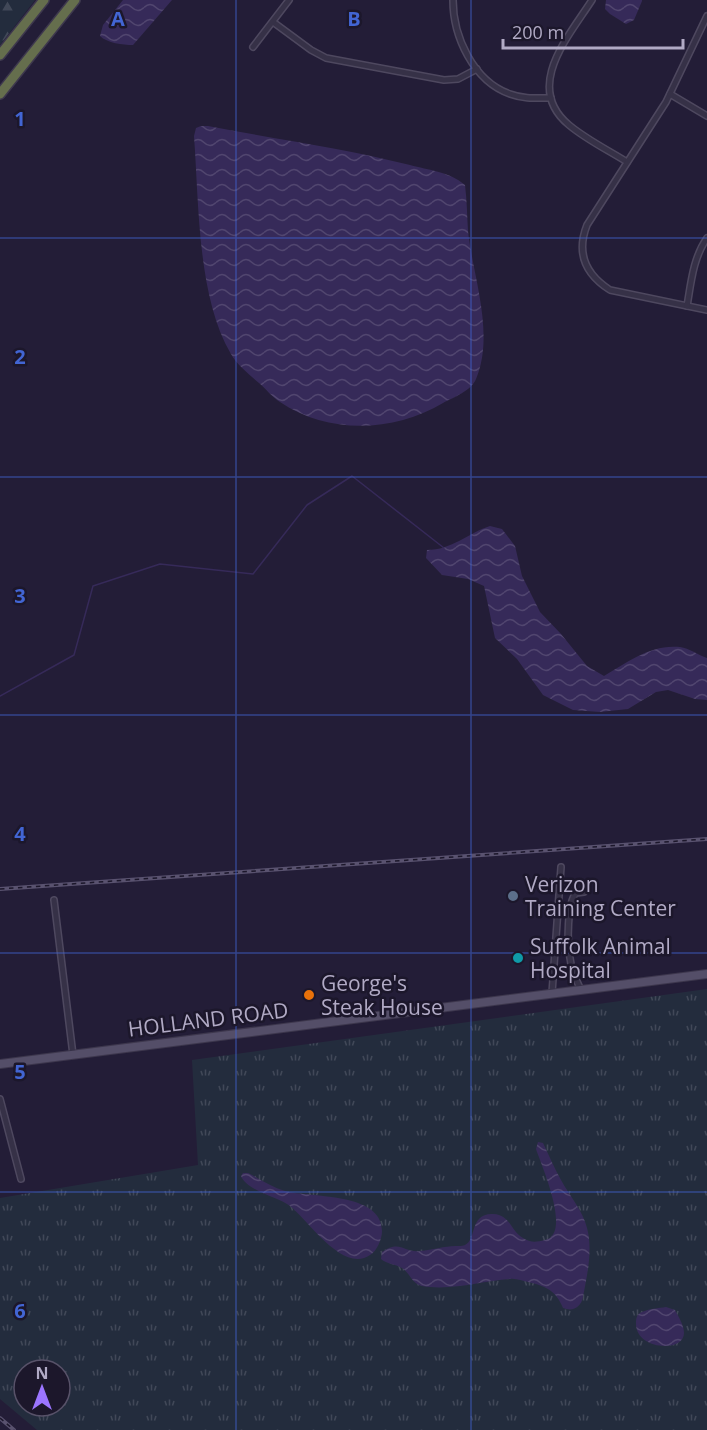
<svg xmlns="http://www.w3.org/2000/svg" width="707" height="1430" font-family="'Open Sans',sans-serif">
	<defs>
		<pattern id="grass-tufts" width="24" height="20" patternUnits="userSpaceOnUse" patternTransform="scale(1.5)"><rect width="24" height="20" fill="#232c3d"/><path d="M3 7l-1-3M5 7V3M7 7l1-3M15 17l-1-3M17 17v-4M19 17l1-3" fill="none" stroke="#414858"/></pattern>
		<pattern id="forest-firs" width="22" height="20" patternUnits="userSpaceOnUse" patternTransform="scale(1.5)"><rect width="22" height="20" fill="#232c3d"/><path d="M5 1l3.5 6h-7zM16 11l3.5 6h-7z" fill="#414858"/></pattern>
		<pattern id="water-waves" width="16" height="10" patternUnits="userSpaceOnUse" patternTransform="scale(1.5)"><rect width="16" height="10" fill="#362a59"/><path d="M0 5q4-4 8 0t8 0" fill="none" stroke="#51466f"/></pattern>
	</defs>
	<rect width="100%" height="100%" fill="#231d37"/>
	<path fill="url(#grass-tufts)" fill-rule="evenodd" d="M707 989V1430H37L0 1399V1198L198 1165 192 1060ZM24 1370H60V1406H24Z"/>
	<polygon fill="url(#forest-firs)" points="0,0 35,0 0,45"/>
	<g fill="url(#water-waves)">
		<path d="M123 0H172L133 45C123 45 107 43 100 36L103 25Z"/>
		<polygon points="606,0 642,0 642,1 634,20 626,24 610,14 605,9"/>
		<path d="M201 126H208C275 139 343 148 410 165 428 170 450 172 465 185 467 201 467 216 468 231 473 277 495 334 476 379 471 391 454 397 443 403 394 432 329 435 280 402 272 397 266 389 259 383 250 375 237 365 231 354 197 297 199 201 194 136L196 128Z"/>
		<path d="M490 526 502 529 515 546 522 576 540 612 561 634 587 666 604 676C628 662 651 644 680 647 689 648 698 655 707 658V700L695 699 668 690 656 692 628 709 600 712 573 710 543 695 517 659 495 638 484 586 468 579 442 575 426 558 427 550C452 550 468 533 490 526Z"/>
		<path d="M538 1142 543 1143C549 1155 554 1168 561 1180 569 1195 583 1211 587 1228 593 1250 587 1275 583 1297 581 1307 573 1312 563 1308 556 1290 545 1286 528 1282 522 1281 516 1278 510 1279 482 1281 451 1291 422 1286 412 1284 410 1273 402 1268 395 1264 387 1264 381 1259L382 1252C400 1239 404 1253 420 1251 433 1250 444 1246 456 1246 458 1246 464 1246 465 1245 477 1240 469 1213 493 1214 511 1215 510 1231 523 1238 531 1243 536 1242 545 1240 572 1234 542 1167 536 1149Z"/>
		<path d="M243 1173H248C260 1179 272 1187 285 1191 311 1198 382 1192 382 1231 382 1239 377 1251 370 1255 343 1274 308 1220 290 1206 278 1197 247 1191 241 1176Z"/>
		<path d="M666 1307 675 1310C678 1316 684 1325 684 1333 684 1353 635 1350 636 1323 636 1318 637 1314 642 1312 649 1309 659 1308 666 1307Z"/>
	</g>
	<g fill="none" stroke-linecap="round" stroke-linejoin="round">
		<polyline stroke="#362a59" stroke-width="1.5" points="0,696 74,655 93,586 160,564 253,574 307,505 352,476 444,548"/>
		<g stroke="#4e485f" stroke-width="8">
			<g id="street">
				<path d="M453 0C453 36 473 81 510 94 523 99 537 98 551 98"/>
				<path d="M592 0C569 36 523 87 569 125 587 140 608 150 627 162"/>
				<path d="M707 16 666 102 587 225C576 253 585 274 610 290L707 310"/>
				<polyline points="273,22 311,50 326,58 444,80 458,79 477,69"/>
				<polyline points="253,47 289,0"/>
				<polyline points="670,94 707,116"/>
				<path d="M687 306C691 283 693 258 707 238"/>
				<polyline points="54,900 73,1055"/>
				<path d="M581 990C576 980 571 969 570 958 567 944 567 903 576 893L584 892"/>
				<polyline points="552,993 561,867"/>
				<polyline points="0,1099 21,1179"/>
			</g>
		</g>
		<g stroke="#3d374d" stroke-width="10">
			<polyline id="primary" points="0,1064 707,974"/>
		</g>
		<g stroke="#3e384e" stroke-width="12">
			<g id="highway">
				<polyline points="0,55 44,0"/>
				<polyline points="0,94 75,0"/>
			</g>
		</g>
		<use href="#street" stroke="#363147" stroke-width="5"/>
		<use href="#primary" stroke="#544e68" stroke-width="8"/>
		<use href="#highway" stroke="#656e4d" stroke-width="9"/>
		<g stroke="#59526f" stroke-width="4">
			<g id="rail">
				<polyline points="0,889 707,839"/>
				<polyline points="0,1418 14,1430"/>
			</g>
		</g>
		<use href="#rail" stroke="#1c172b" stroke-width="1.5" stroke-dasharray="4.5" stroke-linecap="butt"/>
	</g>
	<path fill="none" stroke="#4265d3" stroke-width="1.5" stroke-opacity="0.55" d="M236 0V1430M471 0V1430M0 238H707M0 477H707M0 715H707M0 953H707M0 1192H707"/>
	<circle fill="#5c6f8a" stroke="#1c172b" stroke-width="2" cx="513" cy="896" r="6"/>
	<circle fill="#0f9aa8" stroke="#1c172b" stroke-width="2" cx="518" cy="958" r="6"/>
	<circle fill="#e8710a" stroke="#1c172b" stroke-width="2" cx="309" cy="995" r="6"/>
	<g text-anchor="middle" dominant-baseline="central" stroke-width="5" stroke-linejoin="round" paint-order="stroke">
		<g font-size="21" fill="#b1aac5" stroke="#1c172b" text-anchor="start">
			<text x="525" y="884">Verizon<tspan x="525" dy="24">Training Center</tspan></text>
			<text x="530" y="946">Suffolk Animal<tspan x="530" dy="24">Hospital</tspan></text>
			<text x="321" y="983">George's<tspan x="321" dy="24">Steak House</tspan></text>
		</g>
		<g font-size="21" fill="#b1aac5" stroke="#1c172b">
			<text transform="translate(208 1019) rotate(-7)">HOLLAND ROAD</text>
		</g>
	</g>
	<g font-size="20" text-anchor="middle" font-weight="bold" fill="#4265d3" stroke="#1c172b" stroke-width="5" stroke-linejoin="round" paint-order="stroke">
		<text x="118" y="26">A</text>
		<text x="354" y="26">B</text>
		<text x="20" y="126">1</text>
		<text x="20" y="364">2</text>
		<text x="20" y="603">3</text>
		<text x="20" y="841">4</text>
		<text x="20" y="1079">5</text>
		<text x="20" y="1318">6</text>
	</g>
	<g transform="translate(42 1388)"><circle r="28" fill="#1c172b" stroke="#585269" stroke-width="1.5"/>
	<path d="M0-4.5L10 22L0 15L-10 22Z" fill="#9b75ff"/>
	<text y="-9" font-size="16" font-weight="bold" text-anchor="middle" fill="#b1aac5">N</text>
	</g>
	<path d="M503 39v9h180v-9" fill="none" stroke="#b1aac5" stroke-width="3"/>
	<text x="512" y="39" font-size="18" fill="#b1aac5" stroke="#1c172b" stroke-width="4.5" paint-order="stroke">200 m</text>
</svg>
